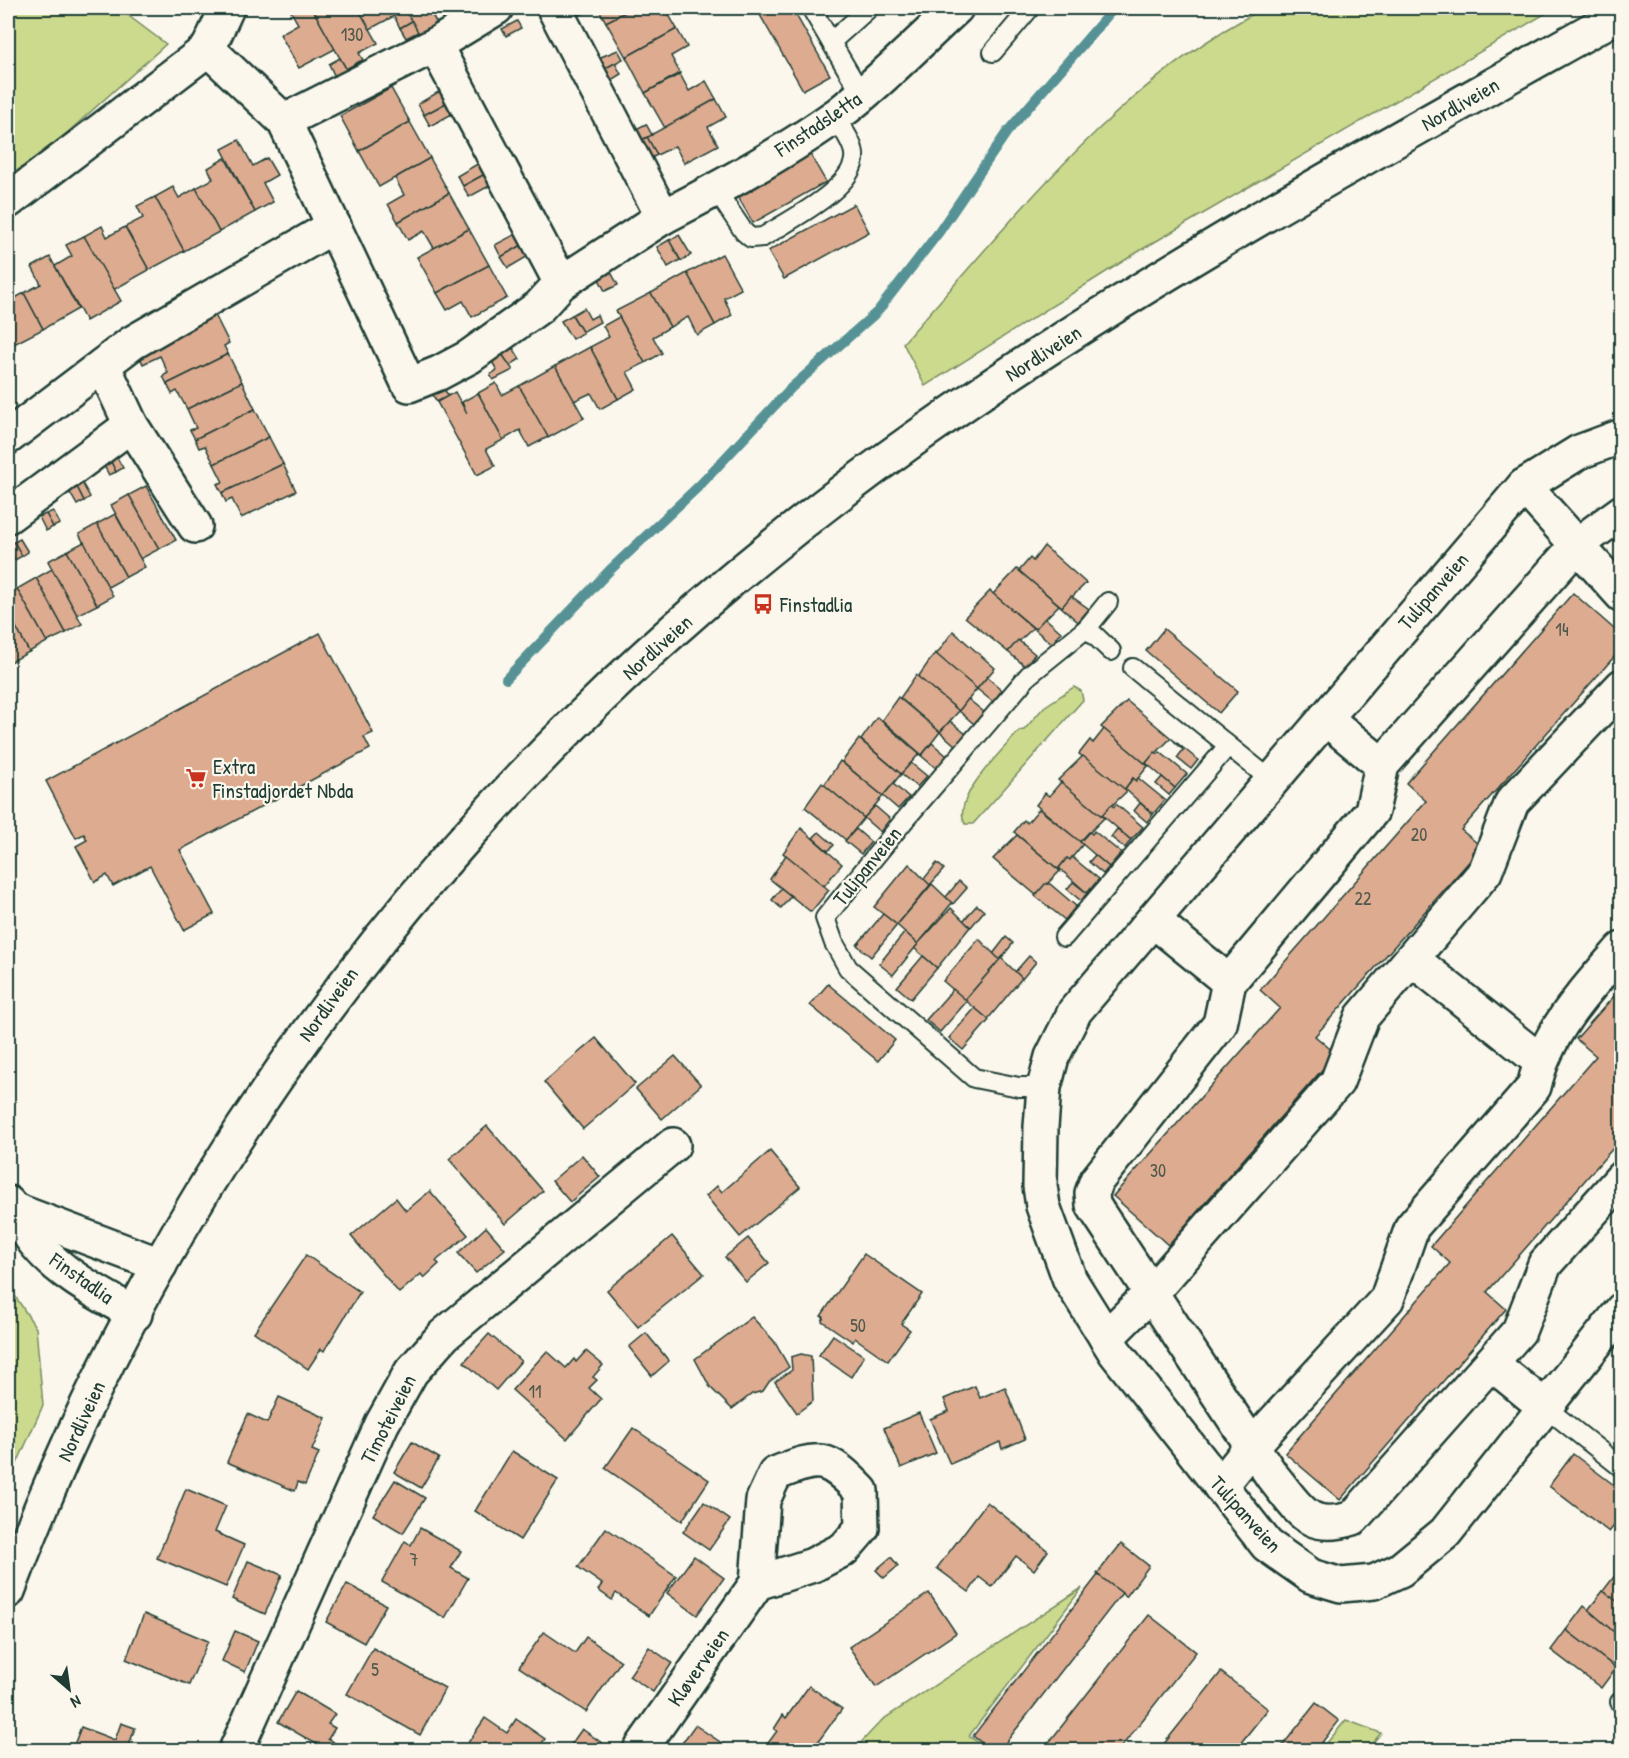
<svg xmlns="http://www.w3.org/2000/svg" width="1629" height="1758" font-family="'Patrick Hand',sans-serif">
	<rect width="100%" height="100%" fill="#fbf7ec"/>
	<filter id="ink" filterUnits="userSpaceOnUse"><feTurbulence type="fractalNoise" baseFrequency=".0167" numOctaves="2"/><feDisplacementMap in="SourceGraphic" scale="12" xChannelSelector="R" yChannelSelector="G"/><feConvolveMatrix kernelMatrix="1 2 1 2 8 2 1 2 1" color-interpolation-filters="sRGB"/></filter>
	<g filter="url(#ink)">
		<g fill="#ccda8e" stroke="#768c61" stroke-width="1.5">
			<polygon points="8,8 118,8 166,44 8,186"/>
			<path d="M1265 8H1555L1141 250 925 386 903 343C1010 224 1119 80 1265 8Z"/>
			<path d="M1074 687 1081 691 1083 700 973 824H965C950 799 1003 750 1019 731L1024 730 1044 707Z"/>
			<polygon points="8,1285 36,1328 43,1405 8,1484"/>
			<polygon points="1082,1588 969,1736 988,1750 854,1750 882,1720"/>
			<polygon points="1346,1720 1381,1733 1367,1750 1321,1750"/>
		</g>
		<g fill="none" stroke-linecap="round" stroke-linejoin="round">
			<polyline stroke="#569295" stroke-width="10" points="506,679 610,570 700,485 791,388 877,312 939,232 1007,132 1114,8"/>
		</g>
		<g fill="#ddab90" stroke="#1f3d34" stroke-width="1.5">
			<polygon points="289,8 312,8 335,49 299,68 280,34 298,24"/>
			<polygon points="312,8 358,8 378,43 359,53 363,60 346,69"/>
			<polygon points="358,8 404,8 412,21 400,28 394,16 370,29"/>
			<polygon points="404,8 428,8 439,27 421,38"/>
			<polygon points="576,8 593,8 580,15"/>
			<polygon points="598,8 633,8 606,22"/>
			<polygon points="633,8 665,8 677,29 626,57 606,22"/>
			<polygon points="756,8 792,8 830,75 803,90"/>
			<polygon points="412,21 418,32 406,38 400,28"/>
			<polygon points="517,21 521,28 506,36 502,29"/>
			<polygon points="677,29 687,47 671,56 680,73 645,93 626,57"/>
			<polygon points="618,50 623,59 602,70 596,59"/>
			<polygon points="340,58 347,70 335,77 329,64"/>
			<polygon points="360,61 364,69 350,77 346,69"/>
			<polygon points="615,63 621,74 608,82 602,70"/>
			<polygon points="680,74 689,91 706,81 716,99 665,128 645,93"/>
			<polygon points="391,88 410,122 359,151 340,116"/>
			<polygon points="440,91 446,103 424,115 418,104"/>
			<polygon points="716,99 726,117 708,127 718,145 684,163 675,146 657,155 647,137"/>
			<polygon points="446,103 452,114 430,126 424,115"/>
			<polygon points="410,122 430,158 379,187 359,151"/>
			<polygon points="646,124 652,135 638,142 632,131"/>
			<polygon points="647,137 657,155 648,160 638,142"/>
			<polygon points="239,140 253,166 267,158 277,175 263,183 273,202 255,212 222,149"/>
			<polygon points="810,154 826,182 753,223 737,195"/>
			<polygon points="225,158 255,212 219,232 196,188 213,179 208,168"/>
			<polygon points="430,158 449,193 398,222 388,204 404,195 395,178"/>
			<polygon points="479,163 485,174 463,186 457,176"/>
			<polygon points="485,174 491,185 469,197 463,186"/>
			<polygon points="173,187 179,198 196,188 219,232 184,251 155,197"/>
			<polygon points="449,193 469,229 434,248 424,231 408,240 398,222"/>
			<polygon points="155,197 184,251 149,270 125,227 143,218 137,206"/>
			<polygon points="854,204 869,232 784,279 768,251"/>
			<polygon points="102,226 107,237 125,227 149,270 113,290 84,236"/>
			<polygon points="469,229 489,265 437,293 417,257"/>
			<polygon points="518,233 524,244 501,257 495,245"/>
			<polygon points="679,235 691,255 681,261 669,240"/>
			<polygon points="84,236 121,301 86,321 55,266 72,256 66,245"/>
			<polygon points="669,240 680,260 668,267 657,247"/>
			<polygon points="524,244 530,255 508,268 501,257"/>
			<polygon points="722,254 741,289 724,298 732,315 715,325 687,273"/>
			<polygon points="50,257 78,309 43,329 24,293 41,284 32,267"/>
			<polygon points="489,265 507,298 472,317 463,301 447,310 437,293"/>
			<polygon points="611,272 618,285 605,291 599,279"/>
			<polygon points="687,273 715,325 697,335 688,317 670,327 651,293"/>
			<polygon points="24,293 43,329 8,347 8,302"/>
			<polygon points="651,293 670,327 653,337 662,353 645,363 616,311"/>
			<polygon points="584,308 590,319 597,315 600,322 582,332 572,315"/>
			<polygon points="214,313 229,343 224,346 228,354 167,384 163,376 168,373 160,356 143,364 137,351"/>
			<polygon points="572,315 583,333 572,339 561,321"/>
			<polygon points="619,317 645,363 627,372 636,389 618,399 590,347 609,337 603,326"/>
			<polygon points="590,347 618,399 600,409 591,393 574,401 555,366"/>
			<polygon points="513,348 520,359 509,366 502,354"/>
			<polygon points="228,354 242,382 187,409 177,391 172,394 167,384"/>
			<polygon points="502,354 513,370 493,380 490,375 497,370 491,360"/>
			<polygon points="555,366 584,418 548,438 519,386"/>
			<polygon points="242,382 255,409 195,439 190,430 196,428 187,409"/>
			<polygon points="496,383 502,395 519,386 548,437 529,447 520,430 503,440 478,393"/>
			<polygon points="443,386 448,396 437,402 431,392"/>
			<polygon points="455,392 467,414 462,402 478,393 503,440 486,449 495,466 477,475 437,402"/>
			<polygon points="255,409 269,437 214,464 205,446 199,448 195,439"/>
			<polygon points="269,437 283,464 222,493 217,484 223,482 214,464"/>
			<polygon points="115,454 123,468 116,472 109,458"/>
			<polygon points="109,458 116,472 109,475 102,462"/>
			<polygon points="283,464 296,491 241,518 232,499 226,502 222,493"/>
			<polygon points="82,483 90,497 84,501 77,487"/>
			<polygon points="146,486 176,540 159,549 129,495"/>
			<polygon points="77,487 84,501 77,505 69,491"/>
			<polygon points="129,495 159,549 140,559 111,505"/>
			<polygon points="53,511 60,524 53,527 46,514"/>
			<polygon points="46,514 53,527 46,531 39,517"/>
			<polygon points="115,514 145,567 126,577 97,524"/>
			<polygon points="97,524 126,577 108,587 79,534"/>
			<polygon points="20,539 28,552 22,556 14,542"/>
			<polygon points="14,542 22,556 15,560 8,547"/>
			<polygon points="84,542 113,596 97,605 67,551"/>
			<polygon points="1044,546 1086,583 1062,607 1019,571 1030,558 1033,561"/>
			<polygon points="67,551 97,605 77,615 48,561"/>
			<polygon points="52,569 82,624 66,633 36,578"/>
			<polygon points="1017,569 1059,605 1035,629 993,594"/>
			<polygon points="36,578 66,633 47,642 17,589"/>
			<polygon points="17,589 47,642 29,652 8,612 8,594"/>
			<polygon points="990,591 1033,628 1008,652 965,617"/>
			<polygon points="1573,593 1622,636 1622,648 1461,830 1482,847 1315,1036 1336,1054 1168,1245 1113,1196 1280,1008 1260,990 1426,801 1406,783"/>
			<polygon points="1071,596 1089,609 1078,622 1059,605 1062,607"/>
			<polygon points="8,612 29,652 9,663 8,660"/>
			<polygon points="1045,618 1061,632 1052,644 1033,628 1035,629"/>
			<polygon points="1164,629 1238,691 1219,713 1146,651"/>
			<polygon points="953,631 995,668 977,689 936,655"/>
			<polygon points="320,633 373,733 364,737 370,749 180,850 214,914 184,930 150,866 113,886 107,875 95,882 76,846 87,840 84,834 76,838 46,781"/>
			<polygon points="1018,640 1035,654 1025,666 1008,652"/>
			<polygon points="935,653 977,689 959,711 918,677"/>
			<polygon points="916,675 959,711 940,732 900,698"/>
			<polygon points="987,677 1002,690 993,702 977,689"/>
			<polygon points="898,697 940,732 922,755 882,720"/>
			<polygon points="968,699 984,712 974,724 959,711"/>
			<polygon points="1127,701 1171,738 1146,763 1148,766 1101,727"/>
			<polygon points="877,717 919,754 901,774 861,740"/>
			<polygon points="950,721 966,734 956,746 940,732"/>
			<polygon points="1104,729 1148,766 1136,781 1133,778 1124,790 1079,754 1090,740 1093,743"/>
			<polygon points="1171,738 1198,760 1191,769 1177,758 1183,750"/>
			<polygon points="859,739 901,774 883,796 842,762"/>
			<polygon points="932,743 947,756 937,769 919,754 922,755"/>
			<polygon points="1155,752 1158,754 1160,752 1187,774 1175,788 1146,763"/>
			<polygon points="1083,756 1127,791 1102,815 1104,818 1058,780"/>
			<polygon points="840,761 883,796 864,818 824,785"/>
			<polygon points="911,763 927,776 917,787 901,774"/>
			<polygon points="1162,777 1175,788 1169,795 1156,784"/>
			<polygon points="1133,778 1136,781 1138,778 1165,800 1153,814 1125,789"/>
			<polygon points="1061,782 1104,818 1080,842 1036,805 1045,793 1049,796"/>
			<polygon points="822,783 864,818 846,840 805,807"/>
			<polygon points="893,784 909,797 898,809 883,796"/>
			<polygon points="1140,803 1153,814 1147,822 1134,811"/>
			<polygon points="1116,804 1143,827 1131,840 1102,815 1111,805 1114,807"/>
			<polygon points="875,806 890,819 880,832 864,818"/>
			<polygon points="1039,809 1083,844 1070,860 1067,858 1059,868 1060,871 1014,832 1024,820 1027,823"/>
			<polygon points="801,828 842,864 824,886 783,853"/>
			<polygon points="856,829 871,842 861,854 845,841"/>
			<polygon points="1117,829 1131,840 1125,848 1111,837"/>
			<polygon points="1094,831 1121,853 1109,867 1080,842 1089,832 1092,834"/>
			<polygon points="819,832 834,845 828,851 813,838"/>
			<polygon points="1017,835 1060,871 1036,895 993,859"/>
			<polygon points="786,855 829,890 811,912 770,879"/>
			<polygon points="1095,855 1109,867 1103,874 1089,862"/>
			<polygon points="1072,857 1099,879 1087,893 1059,868 1067,858 1070,860"/>
			<polygon points="937,863 944,869 930,885 923,880"/>
			<polygon points="909,864 930,885 897,925 874,907"/>
			<polygon points="959,881 967,888 953,904 945,898"/>
			<polygon points="1073,882 1087,893 1081,901 1067,889"/>
			<polygon points="932,884 952,903 918,944 897,925"/>
			<polygon points="1045,884 1050,884 1076,906 1065,920 1035,896"/>
			<polygon points="781,888 791,896 781,908 772,900"/>
			<polygon points="977,905 984,911 971,927 963,921"/>
			<polygon points="951,908 970,927 937,968 914,948"/>
			<polygon points="883,914 897,925 871,957 857,945"/>
			<polygon points="905,932 918,944 893,975 879,964"/>
			<polygon points="1006,937 1013,943 1000,960 993,954"/>
			<polygon points="979,939 1000,960 965,1000 943,981"/>
			<polygon points="923,956 937,968 911,999 897,987"/>
			<polygon points="1029,956 1036,962 1022,979 1015,972"/>
			<polygon points="1001,958 1022,978 988,1019 965,1000"/>
			<polygon points="828,984 895,1040 878,1061 810,1005"/>
			<polygon points="1622,987 1622,1138 1487,1292 1506,1309 1340,1500 1285,1453 1450,1263 1431,1246 1596,1056 1576,1039"/>
			<polygon points="953,989 967,1001 940,1032 926,1020"/>
			<polygon points="975,1008 989,1020 963,1050 949,1038"/>
			<polygon points="596,1038 635,1084 583,1129 544,1082"/>
			<polygon points="675,1056 701,1085 662,1119 636,1089"/>
			<polygon points="487,1126 543,1191 505,1224 449,1159"/>
			<polygon points="770,1151 800,1187 740,1237 706,1196 717,1186 722,1192"/>
			<polygon points="582,1155 600,1177 570,1202 552,1181"/>
			<polygon points="430,1191 468,1235 436,1261 439,1264 424,1278 421,1274 399,1293 351,1236 396,1198 406,1211"/>
			<polygon points="486,1227 505,1249 476,1273 458,1253"/>
			<polygon points="672,1236 704,1274 638,1327 607,1290"/>
			<polygon points="748,1238 769,1263 746,1282 725,1257"/>
			<polygon points="864,1254 922,1294 901,1324 910,1330 888,1361 855,1338 853,1342 822,1321 824,1317 821,1316"/>
			<polygon points="306,1255 360,1292 324,1351 321,1349 308,1369 254,1332"/>
			<polygon points="752,1317 774,1341 789,1367 769,1382 763,1391 752,1394 732,1409 710,1387 695,1359"/>
			<polygon points="646,1333 669,1361 652,1376 629,1347"/>
			<polygon points="489,1334 521,1361 496,1390 464,1362"/>
			<polygon points="833,1335 864,1356 851,1377 819,1355"/>
			<polygon points="547,1351 566,1368 574,1359 576,1362 586,1351 603,1365 593,1377 597,1380 589,1388 601,1399 567,1439 512,1390"/>
			<polygon points="801,1354 811,1356 813,1401 797,1413 775,1382 792,1370 791,1357"/>
			<polygon points="975,1386 980,1398 1005,1387 1025,1439 1002,1449 1000,1442 950,1464 930,1419 949,1411 944,1399"/>
			<polygon points="279,1397 326,1418 312,1450 319,1453 305,1485 298,1482 295,1491 227,1462 248,1414 267,1423"/>
			<polygon points="919,1413 936,1453 901,1468 884,1428"/>
			<polygon points="633,1428 709,1480 682,1521 605,1468"/>
			<polygon points="412,1442 439,1458 421,1488 394,1472"/>
			<polygon points="512,1451 558,1480 520,1540 475,1511"/>
			<polygon points="1573,1454 1622,1491 1622,1516 1609,1532 1549,1486"/>
			<polygon points="395,1480 425,1498 403,1533 373,1515"/>
			<polygon points="186,1489 226,1506 215,1532 244,1545 226,1587 157,1558"/>
			<polygon points="704,1502 730,1520 709,1550 683,1532"/>
			<polygon points="987,1502 1048,1551 1034,1570 1016,1556 992,1587 979,1577 969,1592 937,1568"/>
			<polygon points="420,1528 461,1551 451,1568 468,1578 445,1618 382,1582 405,1541 411,1545"/>
			<polygon points="606,1528 676,1576 649,1616 616,1593 612,1600 598,1590 602,1584 578,1567"/>
			<polygon points="1121,1544 1149,1566 1126,1597 1097,1574"/>
			<polygon points="694,1556 724,1578 697,1615 667,1593"/>
			<polygon points="891,1557 898,1566 884,1578 876,1570"/>
			<polygon points="248,1561 282,1575 265,1614 232,1599"/>
			<polygon points="1620,1569 1622,1570 1622,1605 1603,1591"/>
			<polygon points="1098,1575 1122,1593 1000,1750 991,1750 973,1736"/>
			<polygon points="347,1584 386,1605 364,1643 326,1622"/>
			<polygon points="1603,1591 1622,1605 1622,1639 1588,1610"/>
			<polygon points="929,1593 956,1633 876,1687 849,1647"/>
			<polygon points="1584,1606 1622,1639 1622,1661 1616,1668 1566,1630"/>
			<polygon points="144,1614 208,1641 189,1685 126,1659"/>
			<polygon points="1149,1615 1196,1652 1119,1750 1043,1750"/>
			<polygon points="1566,1630 1616,1668 1601,1688 1551,1650"/>
			<polygon points="235,1631 258,1641 245,1672 222,1661"/>
			<polygon points="544,1632 575,1653 586,1637 621,1661 586,1712 519,1667"/>
			<polygon points="649,1647 672,1663 653,1692 629,1676"/>
			<polygon points="373,1648 445,1688 420,1735 347,1694"/>
			<polygon points="1221,1672 1268,1709 1235,1750 1159,1750"/>
			<polygon points="809,1686 842,1709 812,1750 763,1750 777,1731 774,1729 783,1715 786,1718"/>
			<polygon points="296,1691 335,1714 328,1724 335,1728 328,1739 347,1750 315,1750 318,1745 278,1722"/>
			<polygon points="1316,1703 1339,1721 1316,1750 1279,1750"/>
			<polygon points="485,1718 507,1733 516,1719 545,1739 537,1750 463,1750"/>
			<polygon points="121,1723 135,1728 129,1745 145,1750 72,1750 81,1727 115,1740"/>
			<polygon points="695,1725 732,1750 677,1750"/>
			<polygon points="582,1729 612,1750 567,1750"/>
		</g>
		<g fill="none" stroke-linecap="round" stroke-linejoin="round">
			<g stroke="#1f3d34" stroke-width="22">
				<g id="lane">
					<polyline points="811,8 862,95"/>
					<polyline points="831,42 869,8"/>
					<polyline points="993,52 1030,8"/>
					<path d="M716 190 744 232 751 238 763 237C787 221 858 187 854 154 853 142 841 127 835 116"/>
					<polyline points="1087,628 1111,651"/>
					<polyline points="1133,668 1272,781"/>
					<polyline points="1064,937 1228,746"/>
					<polyline points="1044,1087 1019,1087 974,1078 848,968 834,943 825,918 903,822 1029,675 1087,628 1108,602"/>
					<polyline points="1545,1407 1622,1468"/>
					<polyline points="1620,1702 1622,1700"/>
				</g>
			</g>
			<g stroke="#1f3d34" stroke-width="38">
				<g id="street">
					<polyline points="435,45 561,283"/>
					<polyline points="208,49 227,8"/>
					<polyline points="284,121 435,45 496,8"/>
					<polyline points="8,201 208,49 284,121 409,385 439,373 469,357 539,307 561,283 663,217 554,8"/>
					<path d="M663 217C722 187 783 154 837 115 879 83 917 44 956 8"/>
					<polyline points="103,365 131,425 195,526"/>
					<polyline points="1622,436 1579,452 1524,486 1075,1011 1052,1057 1044,1087 1041,1127 1040,1186 1043,1206 1070,1280 1115,1352 1267,1545 1311,1576 1341,1585 1374,1582 1400,1570 1445,1533 1622,1310"/>
					<polyline points="8,437 132,343 334,226"/>
					<polyline points="1524,486 1622,595"/>
					<path d="M1622 512 1578 544 1382 765 1372 811 1229 982 1220 1024 1097 1180 1092 1193 1093 1205 1272 1476C1299 1508 1307 1533 1353 1518L1519 1331 1545 1264 1622 1178"/>
					<polyline points="8,516 131,425"/>
					<polyline points="1325,718 1382,765"/>
					<polyline points="1153,920 1229,982"/>
					<polyline points="1412,959 1540,1061"/>
					<polyline points="1106,1338 1152,1292 1337,1082 1362,1017 1485,872 1512,802 1622,686"/>
					<polyline points="1492,1364 1545,1407"/>
					<path d="M1220 1486 1252 1446 1387 1299 1412 1227 1534 1087C1546 1032 1585 991 1622 949"/>
					<polyline points="236,1750 382,1424 411,1372 444,1335 673,1145"/>
					<path d="M640 1750 757 1583 763 1500 775 1474C820 1455 827 1456 861 1491L862 1528 844 1549 813 1565 757 1583"/>
				</g>
			</g>
			<g stroke="#1f3d34" stroke-width="38">
				<g id="secondary">
					<path d="M8 1203C18 1216 26 1232 37 1245 63 1276 100 1294 135 1314"/>
					<polyline points="12,1209 160,1265"/>
					<path d="M8 1591C187 1114 509 724 924 432 1146 276 1385 146 1622 13"/>
				</g>
			</g>
			<use href="#lane" stroke="#fbf7ec" stroke-width="18"/>
			<use href="#street" stroke="#fbf7ec" stroke-width="33"/>
			<use href="#secondary" stroke="#fbf7ec" stroke-width="33"/>
		</g>
	</g>
	<defs>
		<g id="bus-bare" transform="scale(1.62)"><path d="M-5-6H5V4H4V6H2V4H-2V6H-4V4H-5ZM-3.5-4V0h7V-4ZM-3.5 1.2v1.5H-2V1.2ZM2 1.2v1.5H3.5V1.2Z" fill="#c8321e" stroke="#fbf7ec" stroke-width="2.5" paint-order="stroke"/></g>
		<g id="supermarket-bare" transform="scale(1.62)"><path d="M-6-5.5h2.5l.6 2H6L4.5 2H-2.5L-4.4-4H-6ZM-1.5 3.2a1.3 1.3 0 1 0 .1 0ZM3 3.2a1.3 1.3 0 1 0 .1 0Z" fill="#c8321e" stroke="#fbf7ec" stroke-width="2.5" paint-order="stroke"/></g>
	</defs>
	<g fill-rule="evenodd">
		<use href="#bus-bare" x="763" y="604"/>
		<use href="#supermarket-bare" x="196" y="778"/>
	</g>
	<g text-anchor="middle" dominant-baseline="central" stroke-width="4.5" stroke-linejoin="round" paint-order="stroke">
		<g font-size="18" fill="#4e584b">
			<text x="352" y="34">130</text>
			<text x="1562" y="629">14</text>
			<text x="1419" y="834">20</text>
			<text x="1363" y="898">22</text>
			<text x="1158" y="1170">30</text>
			<text x="858" y="1325">50</text>
			<text x="535" y="1391">11</text>
			<text x="414" y="1559">7</text>
			<text x="375" y="1669">5</text>
		</g>
		<g font-size="21" fill="#1f3d34" stroke="#fbf7ec">
			<text transform="translate(1460 104) rotate(-30)">Nordliveien</text>
			<text transform="translate(818 124) rotate(-34)">Finstadsletta</text>
			<text transform="translate(1043 353) rotate(-33)">Nordliveien</text>
			<text transform="translate(1433 591) rotate(-49)">Tulipanveien</text>
			<text transform="translate(657 647) rotate(-42)">Nordliveien</text>
			<text transform="translate(867 866) rotate(-51)">Tulipanveien</text>
			<text transform="translate(328 1004) rotate(-54)">Nordliveien</text>
			<text transform="translate(82 1278) rotate(35)">Finstadlia</text>
			<text transform="translate(388 1419) rotate(-63)">Timoteiveien</text>
			<text transform="translate(81 1421) rotate(-65)">Nordliveien</text>
			<text transform="translate(1246 1514) rotate(48)">Tulipanveien</text>
			<text transform="translate(698 1667) rotate(-55)">Kløverveien</text>
		</g>
		<g font-size="21" fill="#1f3d34" stroke="#fbf7ec" text-anchor="start">
			<text x="780" y="604">Finstadlia</text>
			<text x="213" y="766">Extra<tspan x="213" dy="24">Finstadjordet Nbda</tspan></text>
		</g>
	</g>
	<rect width="1629" height="1758" fill="none" stroke="#fbf7ec" stroke-width="30"/>
	<rect x="15" y="15" width="1599" height="1728" fill="none" stroke="#1f3d34" stroke-width="2" filter="url(#ink)"/>
	<g transform="translate(69 1689) rotate(151)" stroke="#fbf7ec" stroke-width="4.5" paint-order="stroke">
	<path d="M0-4.5L10 22L0 15L-10 22Z" fill="#1f3d34"/>
	<text y="-9" font-size="16" font-weight="bold" text-anchor="middle" fill="#1f3d34">N</text>
	</g>
</svg>
